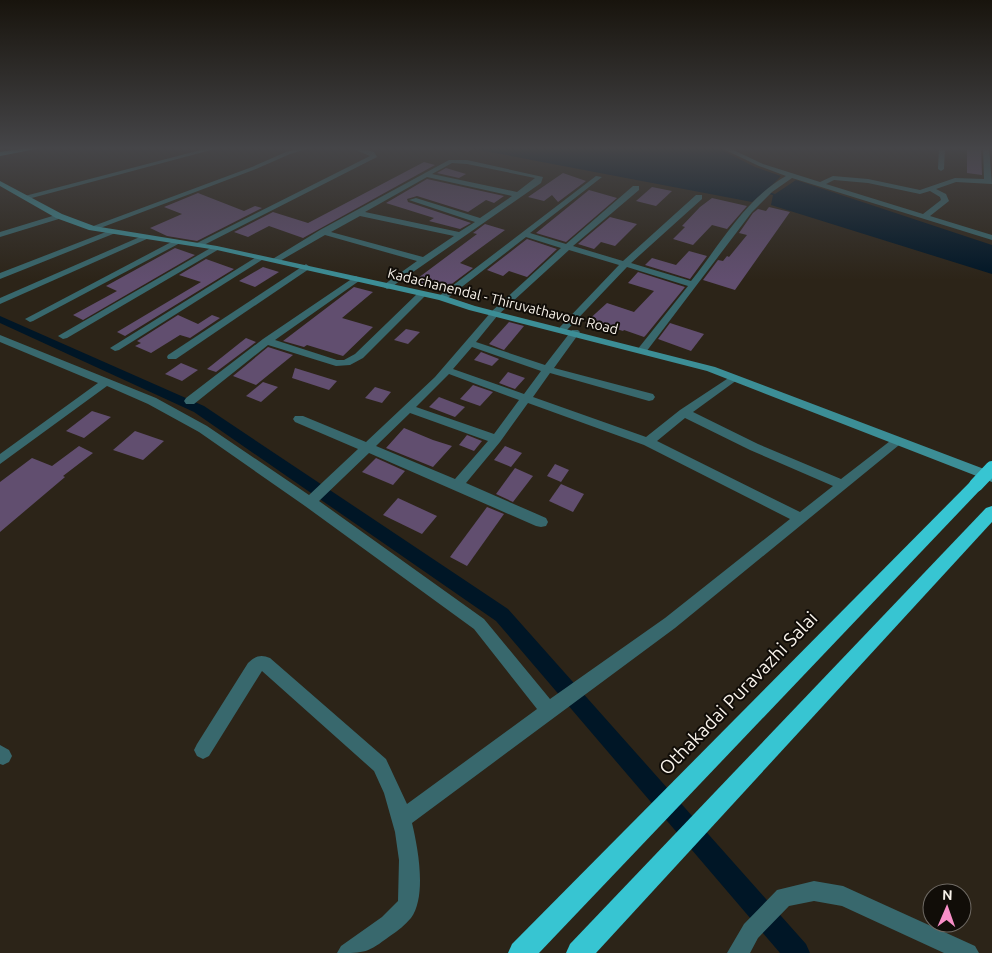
<svg xmlns="http://www.w3.org/2000/svg" width="992" height="953" font-family="Ubuntu,sans-serif">
	<rect width="100%" height="100%" fill="#2c2418"/>
	<polygon fill="#001626" points="464,147 716,147 755,167 781,176 766,191 775,194 796,180 992,245 992,274 771,205 773,195 763,193 752,202"/>
	<g fill="none" stroke-linecap="round" stroke-linejoin="round">
		<polygon fill="#001626" fill-rule="evenodd" points="0,316 204,406 508,609 806,944 810,953 780,953 496,621 194,412 0,323"/>
	</g>
	<g fill="#614e6f">
		<polygon points="967,147 981,147 982,175 967,173"/>
		<polygon points="424,162 435,165 303,238 269,226 248,237 234,232 273,212 308,223"/>
		<polygon points="446,168 466,174 459,178 437,173"/>
		<polygon points="563,173 586,181 558,202 552,195 544,201 528,197"/>
		<polygon points="427,179 504,196 494,203 486,200 468,212 417,196 407,199 408,202 471,223 460,229 429,221 434,218 386,203"/>
		<polygon points="652,187 672,191 656,206 636,201"/>
		<polygon points="589,190 617,198 566,242 536,233"/>
		<polygon points="198,193 244,211 255,206 262,208 197,241 167,236 150,228 182,214 164,207"/>
		<polygon points="712,198 747,206 727,229 712,225 693,245 673,239 685,227 682,226 700,207"/>
		<polygon points="769,207 790,212 735,290 703,280 718,260 723,261 727,256 729,257 747,235 739,233 753,213 758,209 766,211"/>
		<polygon points="610,217 637,224 615,246 601,242 594,249 578,244"/>
		<polygon points="485,224 505,230 460,263 473,268 441,292 414,281 477,234 473,233"/>
		<polygon points="527,239 557,249 527,277 509,271 503,276 487,270"/>
		<polygon points="175,248 195,255 83,320 73,315 117,291 106,286"/>
		<polygon points="689,251 707,256 690,279 645,265 652,258 676,265"/>
		<polygon points="206,259 234,269 125,336 117,332 201,282 179,275"/>
		<polygon points="263,267 279,272 255,287 239,281"/>
		<polygon points="638,272 685,287 646,335 644,337 624,330 623,331 601,324 598,327 585,323 607,303 634,312 654,291 628,283"/>
		<polygon points="354,287 373,292 342,318 373,327 343,356 307,345 304,347 283,341"/>
		<polygon points="178,315 198,324 212,315 220,318 190,338 180,335 151,353 135,346 141,343 137,341"/>
		<polygon points="509,322 524,326 504,350 489,344"/>
		<polygon points="670,323 704,334 691,351 658,339"/>
		<polygon points="406,329 420,332 408,344 394,340"/>
		<polygon points="246,338 256,342 216,372 207,369"/>
		<polygon points="268,347 293,355 256,385 233,376"/>
		<polygon points="481,352 499,359 492,366 474,360"/>
		<polygon points="181,363 198,370 182,381 165,374"/>
		<polygon points="295,368 337,381 329,390 292,378"/>
		<polygon points="508,372 525,378 515,389 499,383"/>
		<polygon points="263,382 278,387 261,402 246,396"/>
		<polygon points="473,385 493,392 480,406 460,399"/>
		<polygon points="375,387 391,392 382,403 365,398"/>
		<polygon points="439,397 465,407 455,417 429,407"/>
		<polygon points="92,411 111,417 84,438 66,431"/>
		<polygon points="404,428 433,440 452,446 433,467 386,448"/>
		<polygon points="135,431 164,441 143,460 113,450"/>
		<polygon points="467,435 482,441 474,451 459,445"/>
		<polygon points="79,446 93,453 63,476 65,477 0,532 0,482 32,458 52,466"/>
		<polygon points="505,446 522,453 511,467 494,460"/>
		<polygon points="376,458 405,471 393,485 362,472"/>
		<polygon points="555,464 569,470 561,482 547,476"/>
		<polygon points="515,468 533,476 513,502 496,494"/>
		<polygon points="561,484 584,494 573,512 549,501"/>
		<polygon points="398,498 437,516 422,534 383,515"/>
		<polygon points="487,507 504,514 467,566 450,557"/>
	</g>
	<g fill="none" stroke-linecap="round" stroke-linejoin="round">
		<g fill="#38686d" fill-rule="evenodd">
			<polygon points="8,147 15,147 16,148 13,150"/>
			<polygon points="212,147 222,147 28,199 21,197"/>
			<polygon points="304,147 314,147 290,154 256,169 95,230 88,228 252,167 286,152"/>
			<polygon points="349,147 358,147 374,152 377,157 200,247 193,245 370,156"/>
			<path d="M719 147H727L763 164 820 182 833 176 868 179 920 190 955 178 984 179 983 147H989L992 184 956 182 936 189 946 194 949 201 930 216 992 235V240L792 178 772 192 752 212 646 352H638L637 350 688 286 627 267 566 331H560V327L619 265 569 250 498 315 476 342 545 365 572 330H578L580 332 554 368 653 394 655 397 653 400 649 401 550 373 533 397 646 437 680 410 733 375 737 376 738 378 737 380 693 412 758 444 841 479 894 438 898 437 904 441 675 628 412 823C418 848 427 896 411 918 405 925 398 931 390 936 367 953 366 953 337 953L341 946 382 917 398 901 399 860 395 832 384 793 374 771 262 671 209 756 203 759 197 756 194 750 197 744 248 663C255 656 261 654 270 658L386 759 407 804 537 709 474 629 305 506 199 432 148 404 107 386 0 464V454L98 383 0 342V335L156 398 207 426 309 495 358 449 295 422 293 419 295 416H303L366 442 435 377 492 311 561 248 526 237 445 300H439V296L596 176 602 177 530 233 566 244 633 186H639V190L573 246 623 261 696 195H702V199L631 263 691 281C720 245 745 199 786 176L759 166ZM834 180 868 183 920 194 930 191 940 197 941 200 923 214 826 184ZM472 347 541 371 524 394 453 369ZM449 374 519 400 494 434 416 407ZM528 403 644 445 790 519 665 618 550 699 484 619 319 501 369 453 536 526 541 527 546 526 548 522 546 518 466 483 500 442ZM410 413 488 441 455 479 376 446ZM685 418 750 450 833 486 800 512 657 441Z"/>
			<polygon points="939,147 945,147 944,169 941,171 938,169"/>
			<path d="M449 160H467L543 177 541 183 390 288 387 289 382 286 417 261 325 235 278 262 271 260 320 230ZM452 163 467 164 535 178 517 192 432 174ZM427 177 512 196 480 218 416 198 409 200 475 222 459 232 365 212ZM360 216 454 236 423 257 331 232Z"/>
			<polygon points="59,214 63,216 62,218 0,237 0,232"/>
			<polygon points="111,230 118,232 0,279 0,273"/>
			<polygon points="142,236 149,238 0,304 0,298"/>
			<polygon points="175,240 182,242 33,321 30,322 25,319"/>
			<polygon points="214,246 221,248 67,338 63,339 58,336"/>
			<polygon points="258,256 265,258 119,350 115,351 110,348"/>
			<polygon points="306,264 310,267 309,269 176,359 168,359 167,357 168,355"/>
			<polygon points="356,276 360,279 359,281 275,340 337,360 344,360 355,354 419,292 422,291 427,294 363,358 350,365 336,366 268,345 194,404 186,404 184,401 186,398 263,339"/>
			<polygon points="0,745 9,750 12,756 9,762 3,765 0,764"/>
			<polygon points="814,881 843,886 975,946 979,953 944,953 842,906 814,901 789,906 758,938 750,953 727,953 744,924 777,890"/>
		</g>
		<polygon fill="#3c8e96" fill-rule="evenodd" points="0,181 62,214 94,226 217,246 442,295 475,306 715,367 992,472 992,482 707,371 469,310 439,300 217,250 89,230 56,218 0,186"/>
		<polygon fill="#3babb5" fill-rule="evenodd" points="32,147 46,147 0,156 0,152"/>
		<g fill="#37c5d2" fill-rule="evenodd">
			<polygon points="976,479 981,481 984,485 981,489 539,953 508,953 512,944 971,481"/>
			<polygon points="992,506 992,522 596,953 566,953 570,944 986,508"/>
		</g>
		<polyline stroke="#37c5d2" stroke-width="14" points="976,485 992,468"/>
	</g>
	<linearGradient id="sky" x2="0" y2="1"><stop stop-color="#18140d"/><stop offset="0.53" stop-color="#454548"/><stop offset="1" stop-color="#454548" stop-opacity="0"/></linearGradient>
	<rect width="992" height="280" fill="url(#sky)"/>
	<g text-anchor="middle" dominant-baseline="central" stroke-width="4" stroke-linejoin="round" paint-order="stroke">
		<g font-size="14" fill="#f9f3eb" stroke="#110d08">
			<text transform="translate(503 301) rotate(14)">Kadachanendal - Thiruvathavour Road</text>
		</g>
		<g font-size="19" fill="#f9f3eb" stroke="#110d08">
			<text transform="translate(738 693) rotate(-46)">Othakadai Puravazhi Salai</text>
		</g>
	</g>
	<g transform="translate(947 908) rotate(2)"><circle r="24" fill="#110d08" stroke="#6e6963"/>
	<path d="M0-4L9 19L0 12L-9 19Z" fill="#f98fc8"/>
	<text y="-8" font-size="14" font-weight="bold" text-anchor="middle" fill="#f9f3eb">N</text>
	</g>
</svg>
